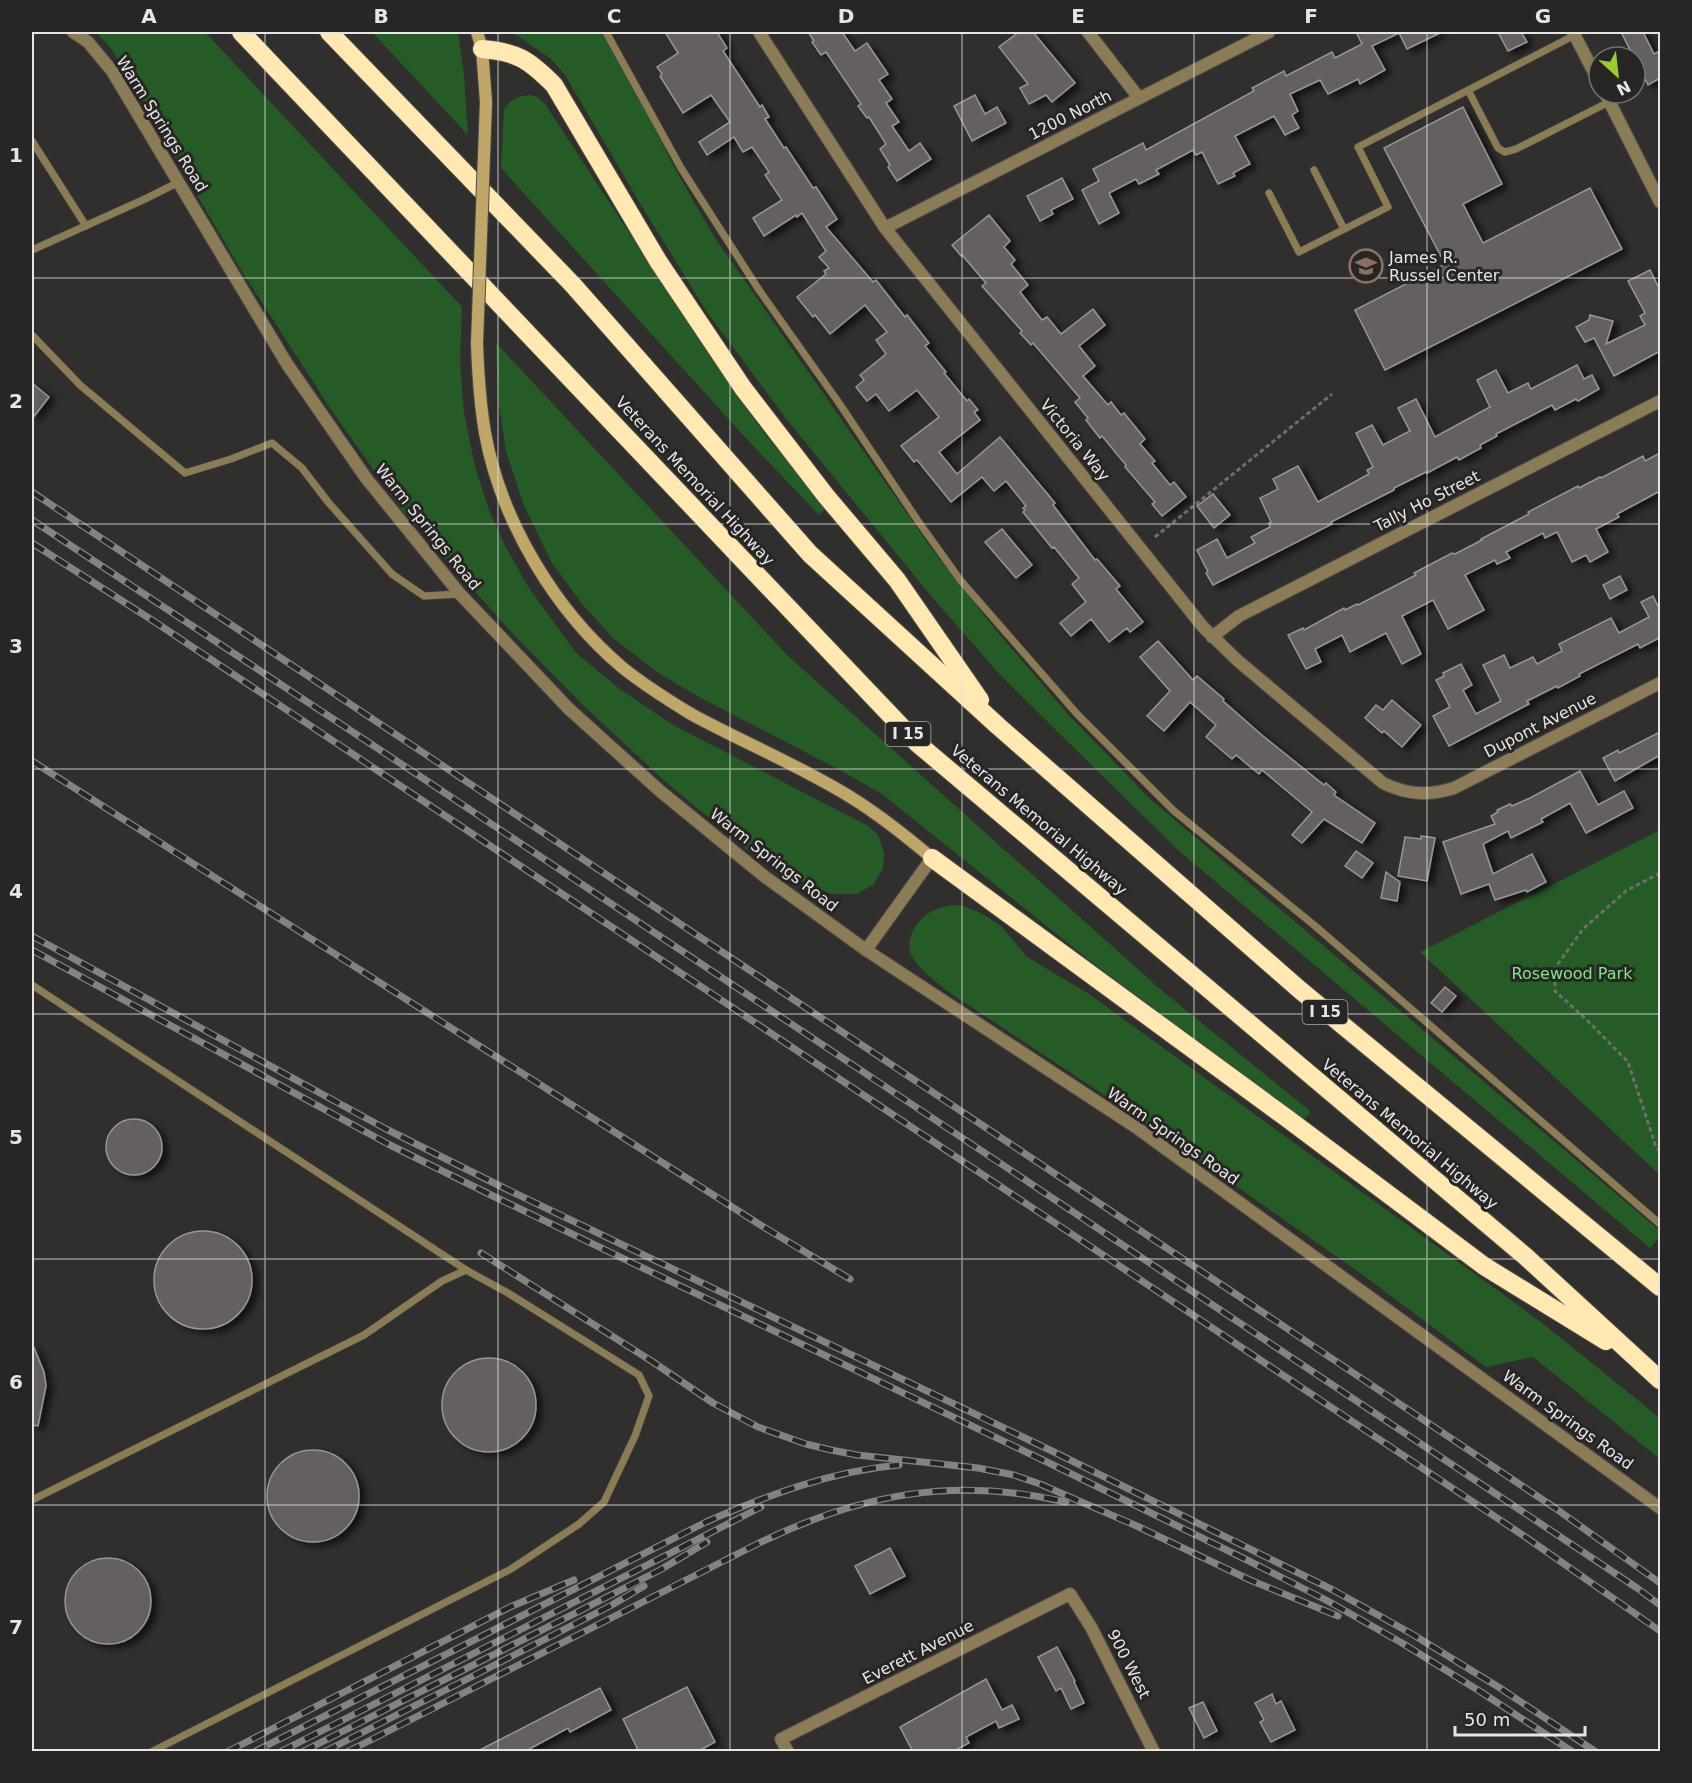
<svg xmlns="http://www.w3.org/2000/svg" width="1692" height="1783" font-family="'DejaVu Sans',sans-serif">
	<defs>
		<filter id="shadow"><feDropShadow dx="6" dy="3.5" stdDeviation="3" flood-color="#0009"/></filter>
	</defs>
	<rect width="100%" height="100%" fill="#312f2d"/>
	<g fill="#255b27">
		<polygon points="96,32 205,32 462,307 460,364 464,412 475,467 489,510 504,544 529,588 576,653 621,690 673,725 868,826 878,835 884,853 883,869 873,885 856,894 832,894 795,879 749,851 667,783 585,707 514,635 402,510 334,414 241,270 111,48"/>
		<polygon points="372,32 458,32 464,75 468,135"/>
		<polygon points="512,32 603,32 625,70 675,169 715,238 931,548 995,629 1066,712 1149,798 1660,1231 1660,1237 1650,1248 1178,850 1003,678 932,597 787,420 707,312 641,205 565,75 551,59"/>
		<polygon points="531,95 539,98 545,104 709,355 767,437 827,507 819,515 743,435 501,168 504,109 511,101 521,96"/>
		<polygon points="496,343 788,656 1160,989 1311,1112 1302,1121 1089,960 882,794 836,768 701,698 660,674 613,638 583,605 552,563 524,506 506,451 498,399"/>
		<polygon points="1660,830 1660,1175 1420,952"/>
		<path d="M952 905 963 906 981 913 1001 926 1027 957 1089 994 1541 1322 1660 1418V1459L1533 1357 1486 1367 1363 1275 1130 1112 947 991C935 981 921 971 913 958 903 943 915 921 929 913 936 908 943 907 952 905Z"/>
	</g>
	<g fill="#64615f" stroke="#989593" stroke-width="1.5" filter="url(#shadow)">
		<polygon points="665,32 717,32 727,48 723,51 760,107 762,105 769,117 765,119 784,148 786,147 813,188 816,187 837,219 826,227 873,282 876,280 905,317 907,315 929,343 925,346 946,372 944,373 967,401 969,399 978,410 974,412 980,420 939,452 957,474 1000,437 1055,503 1053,505 1095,560 1097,559 1120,586 1116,589 1143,622 1130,632 1127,628 1109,642 1091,619 1071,636 1060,623 1086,602 1072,584 1079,578 1054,547 1052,548 1023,512 1025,510 1023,508 1026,506 1006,481 994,491 982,477 951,502 917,460 914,462 901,446 939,417 917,390 889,411 876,394 867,401 856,387 864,380 860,375 886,354 876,340 887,332 865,305 830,334 815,315 813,317 797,297 826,274 824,271 829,268 819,257 826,251 802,213 797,217 796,215 764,236 753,218 782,200 765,175 769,172 752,147 743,152 734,137 707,155 699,142 730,122 711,95 683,113 660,76 662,74 657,67 678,53"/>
		<polygon points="808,32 842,32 855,51 867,43 888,74 879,80 892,99 886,103 899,122 892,126 909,151 920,143 931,159 897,181 888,167 890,165 880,149 886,144 869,117 867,118 858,106 861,104 826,52 821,55 812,42 814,41"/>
		<polygon points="1019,32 1033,32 1075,83 1052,102 1046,95 1029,104 1020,88 1028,84 999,47"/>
		<polygon points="1356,32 1442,32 1407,49 1399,33 1372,46 1385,70 1360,84 1358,79 1328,94 1320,80 1290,94 1298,111 1292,115 1299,128 1285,135 1274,116 1235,136 1250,164 1233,173 1235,176 1218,184 1202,152 1196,155 1193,150 1156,170 1159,174 1139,184 1136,179 1109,193 1119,213 1099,224 1082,190 1099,181 1093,169 1143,143 1146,150 1254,91 1252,88 1284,71 1286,76 1332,52 1335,58 1362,44"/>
		<polygon points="1498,32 1521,32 1527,42 1508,51"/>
		<polygon points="1621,32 1643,32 1654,54 1660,51 1660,78 1648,85"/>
		<polygon points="975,95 985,114 997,107 1006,123 972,141 954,106"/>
		<polygon points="1463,107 1502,184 1463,204 1483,243 1590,188 1622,249 1385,370 1355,310 1445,264 1384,148"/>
		<polygon points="1062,178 1073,199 1051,210 1053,214 1040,221 1027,196"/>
		<polygon points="989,215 1010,241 1004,247 1015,260 1011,264 1028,285 1020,292 1042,320 1047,317 1061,334 1093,309 1105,325 1079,346 1095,366 1083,376 1108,405 1111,402 1121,415 1124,413 1145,439 1140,444 1155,461 1152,463 1170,485 1174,482 1186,497 1162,516 1152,504 1155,502 1125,467 1126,465 1102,436 1100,438 1086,420 1088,418 1075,402 1080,398 1033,343 1031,345 1020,333 1022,331 982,286 986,283 962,255 961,256 952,245"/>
		<polygon points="1650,270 1660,290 1660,351 1614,376 1594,338 1585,342 1576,327 1589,320 1590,315 1613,321 1606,344 1645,325 1640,316 1645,313 1628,281"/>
		<polygon points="1577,365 1584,379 1592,375 1599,389 1578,401 1576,399 1555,410 1552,405 1496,434 1497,436 1480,445 1481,448 1459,460 1457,457 1427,473 1426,472 1394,488 1394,490 1331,522 1332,524 1213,585 1206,573 1208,572 1197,550 1217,539 1227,558 1255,543 1251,537 1270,527 1269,523 1271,522 1260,498 1278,489 1273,479 1298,466 1318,502 1369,474 1367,470 1373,467 1356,433 1372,425 1383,445 1410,431 1398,408 1416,399 1435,437 1490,407 1477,380 1496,370 1508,393 1528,383 1531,389"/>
		<polygon points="32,383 49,397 32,419"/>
		<polygon points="1660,453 1660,491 1617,514 1619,517 1596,529 1608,552 1590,562 1586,555 1572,562 1557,532 1545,538 1543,533 1506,552 1510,558 1497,564 1495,560 1465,575 1484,610 1448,629 1433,600 1402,616 1421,654 1402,664 1386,633 1350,652 1342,635 1315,649 1321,662 1306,669 1288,635 1303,628 1304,630 1344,608 1345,610 1357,604 1358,605 1416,575 1414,573 1452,553 1455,554 1482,540 1481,539 1529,514 1528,512 1578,486 1579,488 1600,477 1601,478 1643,456 1645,461"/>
		<polygon points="1213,494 1230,515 1214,528 1197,506"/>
		<polygon points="1002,529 1032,565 1016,578 985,542"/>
		<polygon points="1620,576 1627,590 1610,599 1603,585"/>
		<polygon points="1653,596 1660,610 1660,640 1659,638 1640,648 1638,644 1579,674 1580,676 1558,688 1557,686 1527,701 1529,704 1449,746 1433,716 1450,707 1436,680 1444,676 1443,673 1461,664 1472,685 1463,690 1476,714 1501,701 1483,665 1504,655 1510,668 1533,657 1537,664 1562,651 1559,644 1611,618 1619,633 1649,617 1641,602"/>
		<polygon points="1158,641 1193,680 1197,676 1224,699 1223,701 1263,736 1324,785 1326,783 1336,792 1334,795 1375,823 1362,843 1324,819 1302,843 1292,835 1312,812 1262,770 1259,774 1236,755 1232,759 1206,737 1216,725 1190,702 1164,731 1147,716 1170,691 1140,657"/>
		<polygon points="1392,700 1421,725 1402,747 1384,731 1382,733 1365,718 1376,705 1383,710"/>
		<polygon points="1660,732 1660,755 1615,781 1603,758 1618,750 1619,753"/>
		<polygon points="1580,771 1598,805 1624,791 1633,808 1586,833 1570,803 1541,819 1543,822 1511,838 1508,831 1483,844 1493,874 1532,854 1546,882 1527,892 1526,890 1495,900 1489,884 1461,894 1443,842 1495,824 1491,816 1498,812 1497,810 1510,804 1512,806 1530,798"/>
		<polygon points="1421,836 1435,838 1427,881 1398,876 1405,837 1421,839"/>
		<polygon points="1356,851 1373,863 1362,878 1345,866"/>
		<polygon points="1386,872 1400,882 1397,901 1381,898"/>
		<polygon points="1445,987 1456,996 1442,1012 1431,1003"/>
		<circle cx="134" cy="1147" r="28"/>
		<circle cx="203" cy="1280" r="49"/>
		<polygon points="32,1343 44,1372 46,1386 38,1426 32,1425"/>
		<circle cx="489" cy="1405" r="47"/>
		<circle cx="313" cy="1496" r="46"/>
		<polygon points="890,1548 905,1576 870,1594 855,1566"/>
		<circle cx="108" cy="1601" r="43"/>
		<polygon points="1057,1647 1075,1681 1074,1682 1084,1703 1071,1709 1061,1688 1056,1691 1038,1657"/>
		<polygon points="986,1679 1002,1710 1012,1705 1019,1719 999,1728 996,1721 966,1737 969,1743 952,1752 913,1752 900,1727"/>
		<polygon points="687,1687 715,1742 697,1752 639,1752 623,1719"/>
		<polygon points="600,1688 611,1710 570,1732 568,1728 524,1752 476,1752"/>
		<polygon points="1272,1694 1276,1704 1281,1701 1295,1730 1271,1742 1260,1722 1264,1720 1255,1703"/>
		<polygon points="1203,1702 1217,1731 1204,1738 1189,1708"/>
	</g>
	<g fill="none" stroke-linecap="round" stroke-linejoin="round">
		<g stroke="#4e4c4a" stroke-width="8">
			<g id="lane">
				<polyline points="606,32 681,168 759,290 839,403 918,521 961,581 1078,715 1174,811 1314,925 1660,1224"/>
				<polyline points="1468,90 1498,148 1505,152 1516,149 1609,102"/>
				<polyline points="32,141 86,226"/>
				<polyline points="1314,170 1344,229"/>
				<polyline points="1269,193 1299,252 1388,207 1358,147 1575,35"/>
				<polyline points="32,250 145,199 179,182"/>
				<polyline points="32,335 80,385 185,473 231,459 272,443 302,468 328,502 392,574 424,596 460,594"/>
				<polyline points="32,985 466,1270 508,1293 639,1375 649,1396 635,1436 604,1502 579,1524 511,1569 151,1752"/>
				<polyline points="32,1500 364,1335 442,1281 466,1270"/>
			</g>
		</g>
		<g stroke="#4e4c4a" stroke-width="14">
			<g id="street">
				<polyline points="73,32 88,42 112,71 287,364 366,478 460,594 569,709 660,791 764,876 866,950 1137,1128 1660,1508"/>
				<path d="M759 32 885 228 1203 627 1237 660 1383 783C1407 795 1429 796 1454 788L1660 683"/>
				<polyline points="1088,32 1139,98"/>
				<polyline points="1573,32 1599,82"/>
				<polyline points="1605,93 1660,202"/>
				<polyline points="885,228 1269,32"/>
				<polyline points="1212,637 1239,616 1660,401"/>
				<polyline points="866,950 932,858"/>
				<polyline points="788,1752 781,1739 1070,1594 1091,1627 1154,1752"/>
			</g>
		</g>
		<g stroke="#4e4c4a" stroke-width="14">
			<g id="secondary">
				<polyline points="477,32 482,49 486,102"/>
				<path d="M477 343C478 373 480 403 485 433 501 521 555 611 623 668 644 685 668 700 691 714 744 743 801 766 852 798 881 816 907 837 932 858"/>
			</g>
		</g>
		<g stroke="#4e4c4a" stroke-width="20">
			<g id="highway">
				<polyline points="241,32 917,743 1525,1256 1660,1380"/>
				<polyline points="329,32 573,285 810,554 998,726 1300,990 1660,1287"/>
				<path d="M482 49C518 52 529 60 554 85L658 261 743 388 826 496 897 580 980 700"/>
				<polyline points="932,858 1288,1119 1484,1266 1606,1341"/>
			</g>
		</g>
		<g stroke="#6f6e6c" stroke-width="3" stroke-dasharray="4.5 3" stroke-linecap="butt">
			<polyline points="1155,537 1332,394"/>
			<polyline points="1660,873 1626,891 1583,929 1555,968 1555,991 1588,1021 1628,1062 1656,1147 1660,1151"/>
		</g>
		<use href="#lane" stroke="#8b7c57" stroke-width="7"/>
		<use href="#street" stroke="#8b7c57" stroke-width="12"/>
		<use href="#secondary" stroke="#bfa76a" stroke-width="12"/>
		<use href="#highway" stroke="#ffe8b2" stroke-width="18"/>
		<g stroke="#858382" stroke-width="7">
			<g id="rail">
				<polyline points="32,492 1234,1293 1555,1508 1660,1583"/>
				<polyline points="32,520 427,781 1637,1588 1660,1605"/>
				<polyline points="32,543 155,622 1527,1538 1660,1631"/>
				<polyline points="32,761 762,1226 850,1279"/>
				<polyline points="32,936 386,1129 498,1185 1054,1452 1333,1590 1412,1634 1500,1688 1596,1752"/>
				<polyline points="32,950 388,1144 495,1197 1049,1463 1245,1559 1326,1600 1402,1643 1481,1692 1573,1752"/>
				<polyline points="481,1253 653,1362 713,1403 758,1427 806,1444 831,1450 857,1455 978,1468 1014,1475 1040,1484 1139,1527 1250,1580 1338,1616"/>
				<polyline points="227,1752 510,1607 574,1580"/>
				<path d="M254 1752 706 1522C768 1495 832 1471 899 1465"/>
				<polyline points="280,1752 761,1507"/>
				<polyline points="302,1752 660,1570 707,1542"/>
				<polyline points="324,1752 612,1605 644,1586"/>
				<path d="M347 1752 759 1543C861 1494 954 1476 1066 1502"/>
			</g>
		</g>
		<use href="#rail" stroke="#282624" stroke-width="4.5" stroke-dasharray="14" stroke-linecap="butt"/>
		<g stroke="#4e4c4a" stroke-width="14" stroke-linecap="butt">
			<polyline id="secondary-bridge" points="477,343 486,102"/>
		</g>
		<use href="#secondary-bridge" stroke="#bfa76a" stroke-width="12"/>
	</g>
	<path fill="none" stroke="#e7e6e5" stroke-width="1.5" stroke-opacity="0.55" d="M265 32V1752M498 32V1752M730 32V1752M962 32V1752M1194 32V1752M1427 32V1752M32 278H1660M32 524H1660M32 769H1660M32 1014H1660M32 1259H1660M32 1505H1660"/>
	<defs>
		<g id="school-ring" transform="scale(1.725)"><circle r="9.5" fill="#282624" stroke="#8d6e63" stroke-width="1.5"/><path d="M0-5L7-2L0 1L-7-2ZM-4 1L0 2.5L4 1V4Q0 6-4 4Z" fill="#8d6e63"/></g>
	</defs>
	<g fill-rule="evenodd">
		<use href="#school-ring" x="1366" y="266"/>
	</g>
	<g text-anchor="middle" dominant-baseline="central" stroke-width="6" stroke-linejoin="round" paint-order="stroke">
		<g fill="#282624" stroke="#aeacab" stroke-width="1.5">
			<rect x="885.5" y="722" width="45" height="24" rx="4.5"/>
			<rect x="1302.5" y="1000" width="45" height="24" rx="4.5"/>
		</g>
		<g font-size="15" font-weight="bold" fill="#e7e6e5">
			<text x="908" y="734">I 15</text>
			<text x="1325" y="1012">I 15</text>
		</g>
		<g font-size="16" fill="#e7e6e5" stroke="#282624">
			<text transform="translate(1070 115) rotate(-27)">1200 North</text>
			<text transform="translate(162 124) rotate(58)">Warm Springs Road</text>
			<text transform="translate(1075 440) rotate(51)">Victoria Way</text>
			<text transform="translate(695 481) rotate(47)">Veterans Memorial Highway</text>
			<text transform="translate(1427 501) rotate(-27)">Tally Ho Street</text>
			<text transform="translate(428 527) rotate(51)">Warm Springs Road</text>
			<text transform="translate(1540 725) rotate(-27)">Dupont Avenue</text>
			<text transform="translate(1039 820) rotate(40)">Veterans Memorial Highway</text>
			<text transform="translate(774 860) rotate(38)">Warm Springs Road</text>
			<text transform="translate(1410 1134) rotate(40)">Veterans Memorial Highway</text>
			<text transform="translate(1173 1136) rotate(35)">Warm Springs Road</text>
			<text transform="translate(1568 1420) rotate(36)">Warm Springs Road</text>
			<text transform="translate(918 1652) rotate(-27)">Everett Avenue</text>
			<text transform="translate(1129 1664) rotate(63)">900 West</text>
		</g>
		<g font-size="16" fill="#e7e6e5" stroke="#282624" text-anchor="start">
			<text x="1389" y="257">James R.<tspan x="1389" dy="18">Russel Center</tspan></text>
		</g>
		<g font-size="16" fill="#86e387" stroke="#282624">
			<text x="1572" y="973">Rosewood Park</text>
		</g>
	</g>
	<rect width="1692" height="1783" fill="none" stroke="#282624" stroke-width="66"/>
	<g transform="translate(1617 75) rotate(153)"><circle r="28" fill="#282624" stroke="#747371" stroke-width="1.5"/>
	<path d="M0-4.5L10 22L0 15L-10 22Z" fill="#99cb36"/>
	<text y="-9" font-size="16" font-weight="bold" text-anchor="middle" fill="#e7e6e5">N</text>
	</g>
	<path d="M1455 1726v9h130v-9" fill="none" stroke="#e7e6e5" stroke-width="3"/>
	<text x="1464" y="1726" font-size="18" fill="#e7e6e5" stroke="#282624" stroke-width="4.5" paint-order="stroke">50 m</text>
	<rect x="33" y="33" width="1626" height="1717" fill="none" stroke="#e7e6e5" stroke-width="2"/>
	<g font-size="20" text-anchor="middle" font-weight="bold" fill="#e7e6e5">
		<text x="149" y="23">A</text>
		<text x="381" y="23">B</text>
		<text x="614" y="23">C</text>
		<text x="846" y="23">D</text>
		<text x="1078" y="23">E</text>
		<text x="1311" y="23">F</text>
		<text x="1543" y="23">G</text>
		<text x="16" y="162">1</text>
		<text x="16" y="408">2</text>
		<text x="16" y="653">3</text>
		<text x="16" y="898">4</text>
		<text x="16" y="1144">5</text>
		<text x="16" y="1389">6</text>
		<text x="16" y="1634">7</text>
	</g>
</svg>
